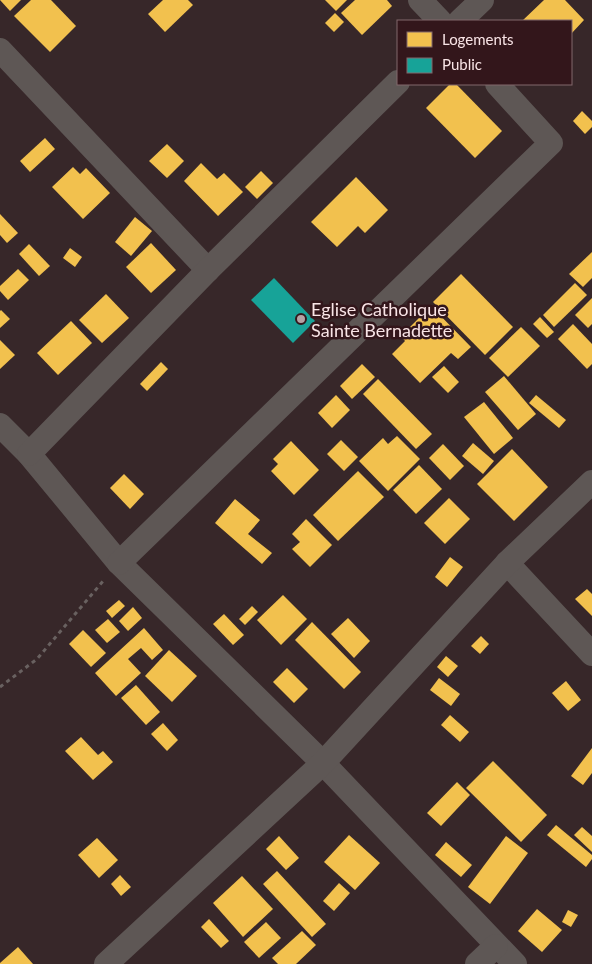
<svg xmlns="http://www.w3.org/2000/svg" width="592" height="964" font-family="Lato,sans-serif">
	<rect width="100%" height="100%" fill="#372729"/>
	<g fill="#f2c14e">
		<polygon points="0,0 21,0 10,11"/>
		<polygon points="31,0 51,0 76,26 50,52 14,16"/>
		<polygon points="163,0 188,0 193,5 165,32 148,14"/>
		<polygon points="325,0 347,0 336,11"/>
		<polygon points="355,0 387,0 392,6 362,35 341,13"/>
		<polygon points="544,0 565,0 584,20 571,34 571,21 522,21"/>
		<polygon points="335,13 344,22 334,32 325,23"/>
		<polygon points="450,84 456,84 502,131 475,158 426,108"/>
		<polygon points="582,111 592,121 592,127 585,134 573,121"/>
		<polygon points="45,138 55,149 30,172 20,161"/>
		<polygon points="167,144 184,161 167,178 149,161"/>
		<polygon points="201,163 217,179 224,173 243,192 218,216 184,181"/>
		<polygon points="73,167 80,174 86,168 110,193 83,219 52,187"/>
		<polygon points="261,171 273,183 257,199 245,187"/>
		<polygon points="356,177 388,210 365,233 358,226 337,247 311,222"/>
		<polygon points="0,214 18,233 7,243 0,235"/>
		<polygon points="135,217 152,231 131,256 115,242"/>
		<polygon points="151,243 176,270 151,293 126,267"/>
		<polygon points="29,244 50,266 39,276 19,254"/>
		<polygon points="70,248 82,257 75,267 63,258"/>
		<polygon points="592,252 592,278 583,287 569,274"/>
		<polygon points="18,269 29,280 8,300 0,291 0,286"/>
		<polygon points="461,274 513,327 485,355 433,302"/>
		<polygon points="575,283 587,295 554,327 543,315"/>
		<polygon points="106,294 129,318 102,343 79,320"/>
		<polygon points="592,298 592,324 588,328 575,315"/>
		<polygon points="431,306 471,347 458,359 451,353 420,383 392,354 405,341 401,336"/>
		<polygon points="1,310 10,319 0,328 0,311"/>
		<polygon points="540,317 554,332 547,338 533,324"/>
		<polygon points="71,321 92,343 58,375 37,353"/>
		<polygon points="573,324 592,344 592,364 587,369 558,339"/>
		<polygon points="521,327 540,346 508,377 489,358"/>
		<polygon points="0,340 15,355 0,369"/>
		<polygon points="161,362 168,369 147,391 140,384"/>
		<polygon points="362,364 375,377 352,399 340,386"/>
		<polygon points="444,366 459,382 448,393 432,377"/>
		<polygon points="504,376 536,414 518,430 485,392"/>
		<polygon points="378,379 432,434 416,449 363,394"/>
		<polygon points="336,395 350,410 332,428 318,413"/>
		<polygon points="536,395 566,420 559,428 529,403"/>
		<polygon points="484,402 513,438 494,454 464,417"/>
		<polygon points="397,436 420,459 388,491 359,461 383,438 388,444"/>
		<polygon points="341,440 358,457 344,471 327,454"/>
		<polygon points="291,441 319,470 294,495 271,471 278,464 273,459"/>
		<polygon points="473,443 494,461 483,474 462,456"/>
		<polygon points="443,444 464,466 450,480 429,458"/>
		<polygon points="512,449 548,487 514,521 477,484"/>
		<polygon points="419,465 442,489 416,514 393,490"/>
		<polygon points="358,471 384,497 338,541 313,515"/>
		<polygon points="124,474 144,494 130,509 110,488"/>
		<polygon points="449,498 470,519 445,544 424,523"/>
		<polygon points="235,499 260,520 248,534 272,553 262,564 215,523"/>
		<polygon points="306,519 332,545 310,567 292,549 300,542 292,534"/>
		<polygon points="450,557 463,567 447,587 435,577"/>
		<polygon points="587,589 592,594 592,616 575,599"/>
		<polygon points="283,595 307,619 281,645 257,620"/>
		<polygon points="119,600 125,606 112,618 106,611"/>
		<polygon points="252,606 258,612 245,625 239,619"/>
		<polygon points="133,607 142,618 128,631 119,621"/>
		<polygon points="224,614 244,635 233,645 213,624"/>
		<polygon points="348,618 370,641 354,658 331,634"/>
		<polygon points="108,619 120,632 107,643 95,630"/>
		<polygon points="312,622 361,672 344,689 295,640"/>
		<polygon points="144,628 163,650 152,660 141,648 128,659 141,673 116,696 95,673"/>
		<polygon points="83,630 106,653 91,667 69,644"/>
		<polygon points="481,636 489,644 480,654 471,646"/>
		<polygon points="169,650 197,676 172,702 145,676"/>
		<polygon points="446,656 458,666 448,677 437,667"/>
		<polygon points="287,668 308,689 294,703 273,682"/>
		<polygon points="439,678 460,694 451,706 430,690"/>
		<polygon points="566,681 581,700 568,711 552,693"/>
		<polygon points="136,685 160,712 146,725 121,698"/>
		<polygon points="450,715 469,732 460,742 441,725"/>
		<polygon points="163,723 178,740 167,751 151,734"/>
		<polygon points="81,737 98,755 103,751 113,762 93,780 65,751"/>
		<polygon points="592,748 592,773 583,785 571,776"/>
		<polygon points="493,761 547,815 521,842 466,788"/>
		<polygon points="457,782 470,795 441,826 427,813"/>
		<polygon points="556,825 592,855 592,859 586,867 547,835"/>
		<polygon points="582,827 592,836 592,852 574,835"/>
		<polygon points="349,835 380,863 355,890 324,862"/>
		<polygon points="279,836 299,858 286,870 266,849"/>
		<polygon points="506,836 528,853 490,904 468,887"/>
		<polygon points="97,838 118,860 99,878 78,855"/>
		<polygon points="446,842 472,865 461,877 435,855"/>
		<polygon points="277,871 326,924 312,937 263,884"/>
		<polygon points="120,875 131,887 121,896 111,884"/>
		<polygon points="242,876 273,909 243,937 213,903"/>
		<polygon points="339,883 350,893 334,911 323,901"/>
		<polygon points="537,909 562,930 542,952 518,931"/>
		<polygon points="568,910 578,915 571,927 562,922"/>
		<polygon points="209,919 229,941 221,948 201,927"/>
		<polygon points="266,922 281,938 259,958 244,942"/>
		<polygon points="302,931 316,945 296,964 278,964 272,958"/>
		<polygon points="18,947 33,964 0,964 0,963"/>
	</g>
	<polygon fill="#17a398" points="274,278 315,321 293,343 251,300"/>
	<g fill="none" stroke-linecap="round" stroke-linejoin="round">
		<polyline stroke="#696160" stroke-width="3" stroke-dasharray="4 4" stroke-linecap="butt" points="0,687 37,659 104,580"/>
		<g stroke="#5e5755" stroke-width="24">
			<polyline points="420,0 440,21"/>
			<polyline points="460,21 482,0"/>
			<polyline points="0,50 208,270"/>
			<polyline points="0,425 29,454 119,563 323,763 515,964"/>
			<polyline points="29,454 208,270 398,82"/>
			<polyline points="119,563 551,143 497,84"/>
			<polyline points="507,563 592,654"/>
			<polyline points="106,964 323,763 507,563 592,482"/>
			<polyline points="477,964 496,946"/>
		</g>
	</g>
	<circle fill="#b5a2a4" stroke="#33161b" stroke-width="2" cx="301" cy="319" r="5"/>
	<g text-anchor="middle" dominant-baseline="central" stroke-width="5" stroke-linejoin="round" paint-order="stroke">
		<g font-size="18" fill="#f9e4e6" stroke="#33161b" text-anchor="start">
			<text x="311" y="309">Eglise Catholique<tspan x="311" dy="21">Sainte Bernadette</tspan></text>
		</g>
	</g>
	<rect x="397" y="20" width="175" height="65" fill="#33161b" stroke="#82686c"/>
	<rect x="407" y="32" width="25" height="15" fill="#f2c14e" stroke="#82686c"/>
	<text x="442" y="45" font-size="15" fill="#f9e4e6">Logements</text>
	<rect x="407" y="58" width="25" height="15" fill="#17a398" stroke="#82686c"/>
	<text x="442" y="70" font-size="15" fill="#f9e4e6">Public</text>
</svg>
